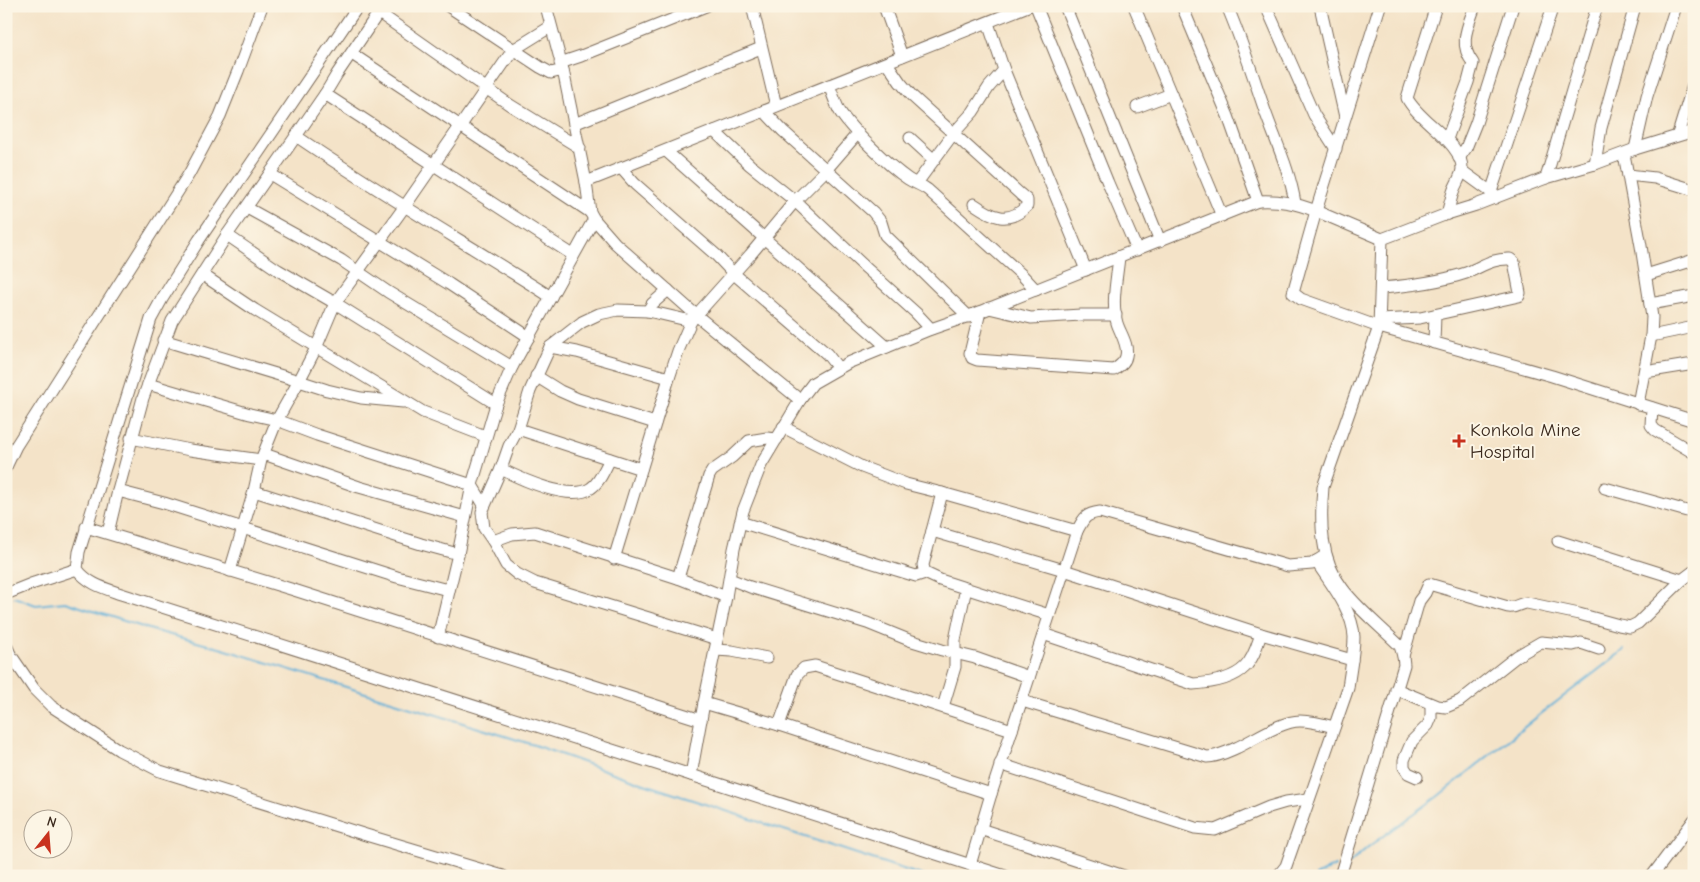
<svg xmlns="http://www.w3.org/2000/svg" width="1700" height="882" font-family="'Comic Neue',sans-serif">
	<rect width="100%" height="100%" fill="#fcf5e5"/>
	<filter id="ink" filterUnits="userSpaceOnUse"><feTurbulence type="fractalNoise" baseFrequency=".02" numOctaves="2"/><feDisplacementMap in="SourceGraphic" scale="10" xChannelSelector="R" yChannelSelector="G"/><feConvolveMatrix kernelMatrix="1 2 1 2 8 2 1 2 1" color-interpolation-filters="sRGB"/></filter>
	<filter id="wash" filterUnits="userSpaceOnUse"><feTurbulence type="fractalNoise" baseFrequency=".0096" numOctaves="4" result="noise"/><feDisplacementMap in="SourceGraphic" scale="20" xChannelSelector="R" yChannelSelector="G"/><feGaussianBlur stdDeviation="1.12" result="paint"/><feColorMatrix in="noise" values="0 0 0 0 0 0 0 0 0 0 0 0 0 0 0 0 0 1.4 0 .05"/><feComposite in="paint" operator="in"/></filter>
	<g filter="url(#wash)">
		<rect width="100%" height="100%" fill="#f4e3c8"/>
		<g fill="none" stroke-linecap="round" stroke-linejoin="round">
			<g stroke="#5cafd8" stroke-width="2">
				<polyline points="14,597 36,605 65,602 152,630 223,649 534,745 647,785 924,876"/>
				<polyline points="1350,863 1368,847 1437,797 1542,713 1624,650"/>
				<polyline points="1316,876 1335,866"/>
			</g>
		</g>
	</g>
	<g filter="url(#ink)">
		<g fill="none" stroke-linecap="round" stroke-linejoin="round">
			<g stroke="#7c6b5a" stroke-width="13">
				<g id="minor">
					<path d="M358 6 199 240 162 299 151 319 79 552 77 569C88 584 104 588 121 594L691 775"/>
					<polyline points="448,6 540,67 551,73 563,70"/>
					<polyline points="546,6 563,70 586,182 590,212 594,219 615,243 696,315 800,400"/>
					<polyline points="752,6 776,106"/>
					<polyline points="884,6 902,56"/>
					<polyline points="1036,6 1108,183 1137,250"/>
					<polyline points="1065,6 1160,241"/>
					<polyline points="1134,6 1222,216"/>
					<polyline points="1182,6 1228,116 1258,201"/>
					<path d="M1227 6C1242 41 1253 76 1265 111 1276 142 1290 171 1295 203"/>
					<polyline points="1266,6 1314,115 1336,149"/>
					<polyline points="1320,6 1345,117"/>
					<path d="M1436 6 1407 98C1418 121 1464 143 1462 170 1461 177 1455 185 1453 192 1451 199 1449 207 1447 214"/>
					<polyline points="379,13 510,105 580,148"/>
					<polyline points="988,23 1004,70 1086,270"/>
					<polyline points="352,54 590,212"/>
					<polyline points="560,63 581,56 706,6"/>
					<path d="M887 63 900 82 912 96 1020 194 1027 200V206C1008 225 993 217 974 204"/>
					<path d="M829 85C832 93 835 102 839 110 850 129 889 166 908 179 914 183 922 185 928 190L1022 275 1036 290"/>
					<path d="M325 94C408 148 490 202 573 255"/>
					<polyline points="1137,107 1171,94"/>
					<polyline points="764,111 783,131 873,212 881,222 885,235 969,317"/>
					<polyline points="574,124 761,48"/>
					<polyline points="714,131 750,165 795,201 866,268 916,313 931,329"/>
					<polyline points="1678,134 1694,82"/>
					<path d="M296 136C379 193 466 243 551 297"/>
					<polyline points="910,138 934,160"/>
					<path d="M1447 139 1468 82 1473 63C1458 44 1468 26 1475 6"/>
					<polyline points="1635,149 1647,96 1676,6"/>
					<polyline points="666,151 887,347"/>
					<polyline points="1624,154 1641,246 1652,317 1651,336 1638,404"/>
					<polyline points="1459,158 1466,148 1476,123 1513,6"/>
					<polyline points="1595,164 1601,128 1635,6"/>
					<polyline points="621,168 635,184 716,255 733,273 827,354 838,368"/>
					<polyline points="1462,171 1491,192 1495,198"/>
					<polyline points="270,174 449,284 529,337"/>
					<polyline points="1628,175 1655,178 1694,190"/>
					<polyline points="1546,178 1597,6"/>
					<polyline points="586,182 1028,6"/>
					<polyline points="917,183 953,134 973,112 989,87 1004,70"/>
					<polyline points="1491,192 1553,6"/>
					<polyline points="247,208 341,260 388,292 512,367"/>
					<polyline points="227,235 278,270 335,303 496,404"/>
					<polyline points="1382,239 1316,211 1293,293 1301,299 1379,327 1552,376 1694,421"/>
					<polyline points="203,275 255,310 423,412 485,436"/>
					<polyline points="1646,275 1694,260"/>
					<polyline points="1650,304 1694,296"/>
					<polyline points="989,308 1031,318 1081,315 1116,315"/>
					<polyline points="648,311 652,304 668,290"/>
					<path d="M980 312 970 353 972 358 977 360 1114 370C1119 366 1125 363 1126 356 1129 345 1120 333 1117 323 1111 303 1117 278 1119 257"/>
					<path d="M1380 320 1420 318 1519 296 1520 293 1514 262 1510 259C1493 258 1481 267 1466 273 1442 281 1407 286 1381 288"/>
					<polyline points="691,321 648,311 618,310 599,314 582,322 550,347 530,391 518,429 509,446 501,469 482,512 484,528 493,541 506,565 517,574 535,583 717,639"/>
					<polyline points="1651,336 1694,327"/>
					<polyline points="163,340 299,381 316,348 335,303 405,206 513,50 550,27"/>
					<polyline points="1434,343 1435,315"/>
					<polyline points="550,347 577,352 669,378"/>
					<polyline points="1645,372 1694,364"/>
					<polyline points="536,376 560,391 578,399 655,423"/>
					<polyline points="148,384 250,414 277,420 317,435 472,485 484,505"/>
					<polyline points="1652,408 1651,425 1655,430 1694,453"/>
					<polyline points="783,427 862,467 906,484 942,493 1077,531"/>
					<polyline points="518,429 641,469"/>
					<polyline points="131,438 190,450 261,460"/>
					<polyline points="264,454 359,487 465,517"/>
					<polyline points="6,467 16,446 189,174 220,116 238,71 262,6"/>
					<path d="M501 469C521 479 571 502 591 488 600 482 605 468 610 459"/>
					<polyline points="1605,488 1694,513"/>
					<polyline points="118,491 143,398 172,321 227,235 296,136 325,94 337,74 383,6"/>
					<polyline points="254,491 421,544 458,554"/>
					<polyline points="942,493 923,565 925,573 940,580 1049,615"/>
					<polyline points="740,522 916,576 925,573"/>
					<polyline points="86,527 294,590 701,720"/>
					<polyline points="932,531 1064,570 1261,634 1352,660"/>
					<polyline points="108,533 118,491 164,503 397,577 448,590"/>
					<polyline points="493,541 512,534 535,532 678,578 726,597"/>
					<polyline points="1558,541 1682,580"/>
					<polyline points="614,559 669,378 678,351 691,321 750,255 795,201 826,170 858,133"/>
					<polyline points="230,571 254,491 261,460 277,420 299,381 327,390 361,398 403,402"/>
					<polyline points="678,578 709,476 712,471 732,457 749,441 767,438 777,439"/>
					<polyline points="730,579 750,587 867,623 909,640 942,650 975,658 1029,677"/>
					<polyline points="6,594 31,584 77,569"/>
					<path d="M1043 634 1193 684C1211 683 1232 680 1245 667 1254 658 1257 645 1261 634"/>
					<polyline points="438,637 458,554 472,485 496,404 512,367 594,219"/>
					<polyline points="6,645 10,654 34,689 51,706 119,750 160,771 366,835 503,876"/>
					<polyline points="715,650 732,651 767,658"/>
					<path d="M1403 656 1419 601 1425 593 1429 584 1508 607C1516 609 1520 602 1527 603L1579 614 1619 625 1630 627 1638 623 1682 580 1694 571"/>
					<polyline points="1396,689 1437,706 1446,707 1460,701 1517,656 1541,642 1573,645 1581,643 1599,649"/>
					<path d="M1022 701 1207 757C1217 757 1227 752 1236 748 1254 740 1281 721 1300 721 1312 721 1323 724 1334 727"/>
					<polyline points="704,703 779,725 991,794"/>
					<polyline points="943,707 955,667 955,640 966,588"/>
					<polyline points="779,725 797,675 804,668 815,666 1012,730"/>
					<polyline points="1000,764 1195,828 1215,830 1269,807 1286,802 1308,799"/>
					<polyline points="1417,777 1408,773 1404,767 1404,760 1412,741 1428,725 1431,718 1431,704"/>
					<polyline points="980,829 1124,876"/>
					<path d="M970 865 991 794 1077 531C1084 518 1085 514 1100 512L1288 566 1312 564 1326 555"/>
					<path d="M1005 876 691 775 704 703 726 597 734 549 743 511 761 465 800 400 813 383 848 363 931 329 980 312 1258 201C1281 200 1295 203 1316 211L1380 6"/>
					<path d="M1278 876 1286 866 1348 688C1350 671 1354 654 1354 637 1353 610 1330 583 1316 561"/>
					<path d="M1340 876 1404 665 1403 656 1400 646C1381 627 1359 610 1343 589 1320 560 1320 522 1323 487L1379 327 1382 239 1447 214 1476 205 1546 178 1595 164 1635 149 1694 131"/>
					<polyline points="1652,876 1694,820"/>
				</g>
			</g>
			<use href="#minor" stroke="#fff" stroke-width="11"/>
		</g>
	</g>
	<path fill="#c8321e" stroke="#fcf5e5" stroke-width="2" d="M1456.5 433.5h5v5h5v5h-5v5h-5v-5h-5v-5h5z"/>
	<g text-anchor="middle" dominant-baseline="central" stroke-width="4" stroke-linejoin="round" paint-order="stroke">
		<g font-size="19" fill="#3b2a1e" stroke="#fcf5e5" text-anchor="start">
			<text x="1470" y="430">Konkola Mine<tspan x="1470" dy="22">Hospital</tspan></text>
		</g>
	</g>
	<rect width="1700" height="882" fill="none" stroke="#fcf5e5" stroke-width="25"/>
	<g transform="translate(48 834) rotate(17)"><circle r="24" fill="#fcf5e5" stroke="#afa495"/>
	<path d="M0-4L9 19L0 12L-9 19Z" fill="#c8321e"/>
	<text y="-8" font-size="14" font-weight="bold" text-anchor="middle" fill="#3b2a1e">N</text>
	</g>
</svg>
